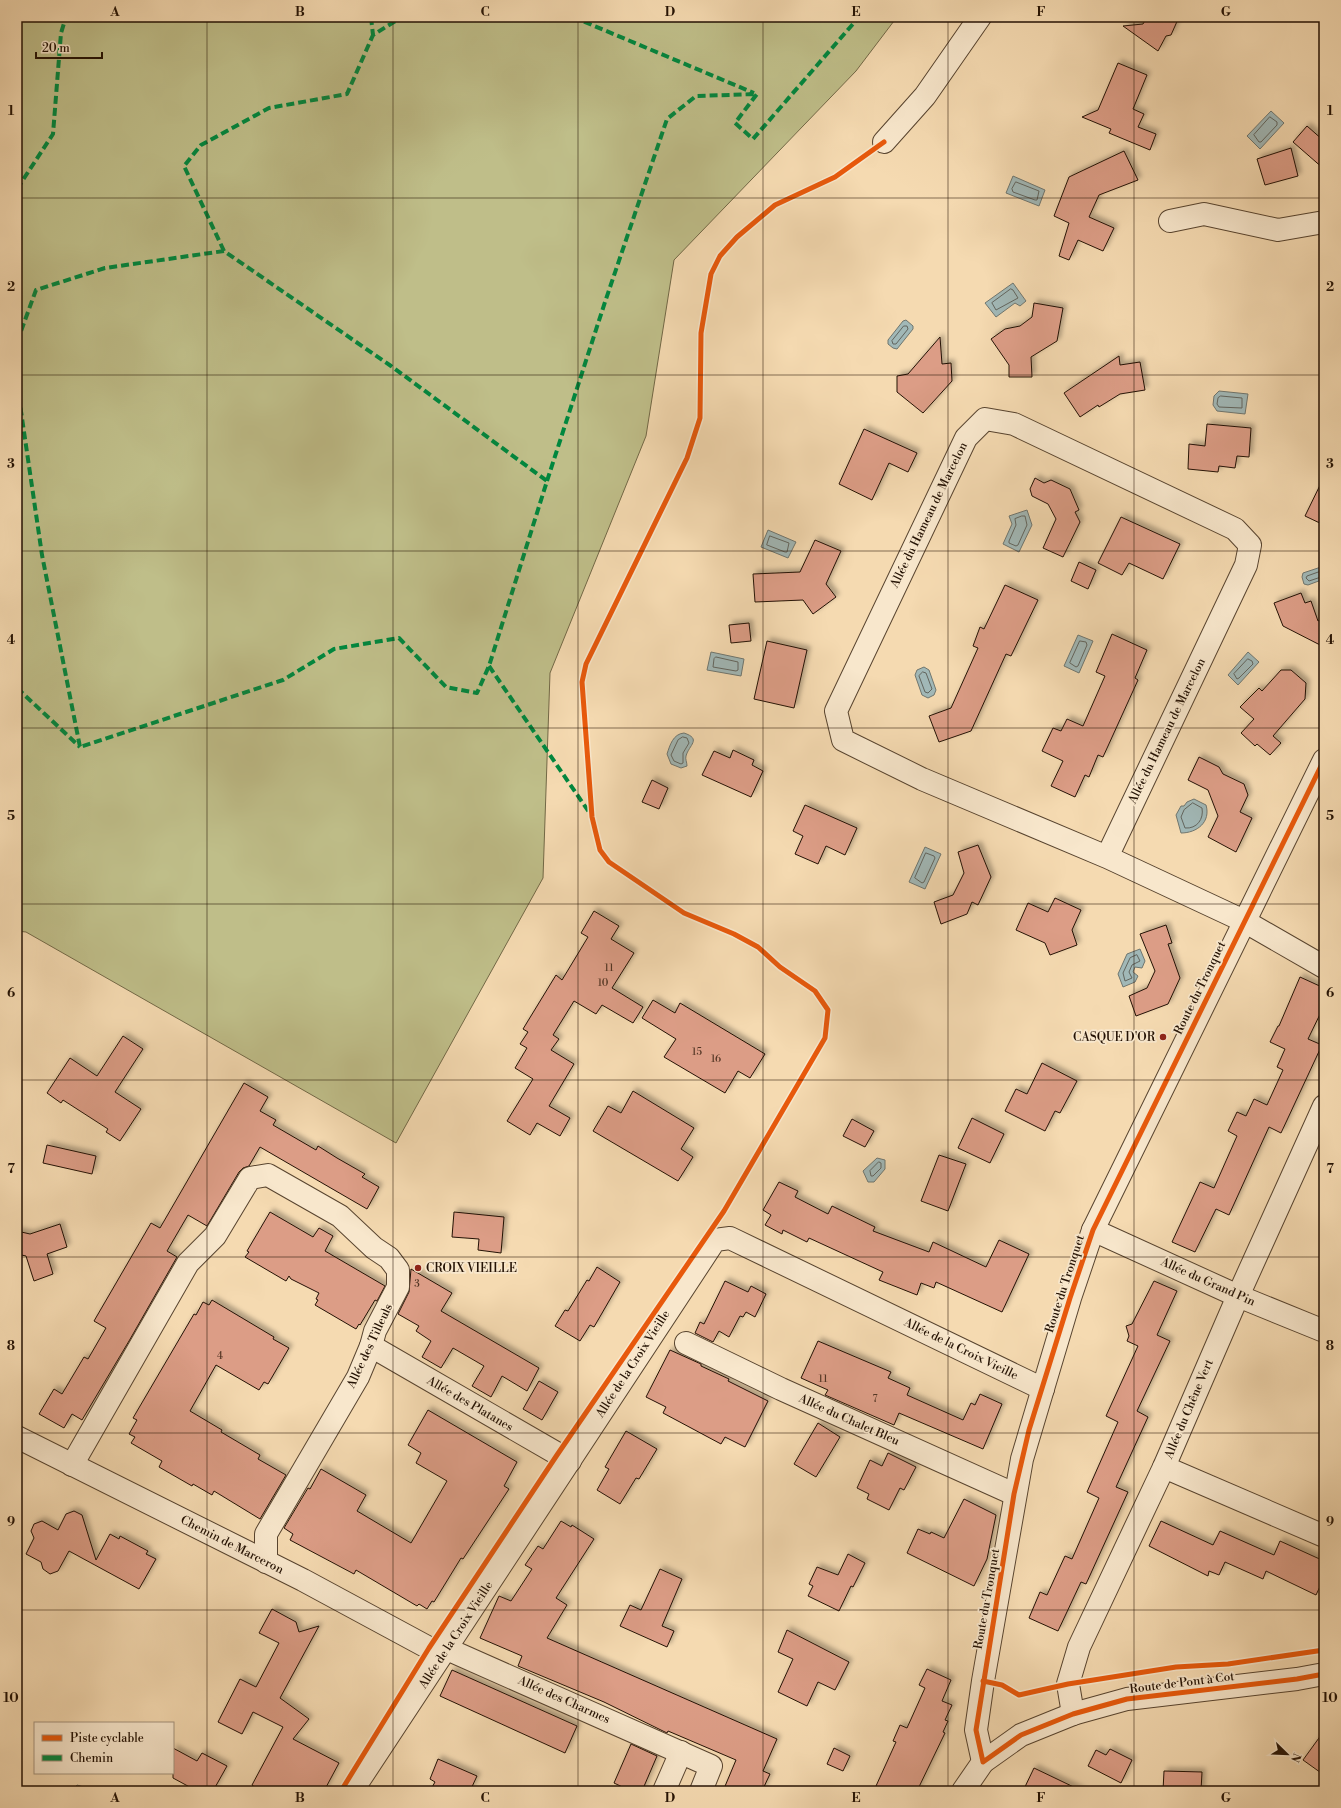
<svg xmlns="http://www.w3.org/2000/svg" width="1341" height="1808" font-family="'Libre Bodoni',serif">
	<defs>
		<filter id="shadow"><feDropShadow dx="3.5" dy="-3.5" stdDeviation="2" flood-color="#0004"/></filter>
	</defs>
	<rect width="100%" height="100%" fill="#f5dab1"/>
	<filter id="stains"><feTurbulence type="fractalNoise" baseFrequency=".005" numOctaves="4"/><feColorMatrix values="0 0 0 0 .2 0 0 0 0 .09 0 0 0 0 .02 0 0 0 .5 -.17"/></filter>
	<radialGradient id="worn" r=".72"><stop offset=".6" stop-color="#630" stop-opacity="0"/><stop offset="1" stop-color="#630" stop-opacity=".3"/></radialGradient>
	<polygon fill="#bfbe89" stroke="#726846" points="17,17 897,17 856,71 674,260 646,436 550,673 543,878 396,1143 26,932 17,931"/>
	<g fill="#a1b8b7" stroke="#6f766f">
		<polygon points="1271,111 1284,123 1260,149 1247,136"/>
		<polygon points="1013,176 1045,190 1039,206 1006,193"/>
		<polygon points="1013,283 1026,301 1020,306 1015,303 996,317 985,303"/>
		<polygon points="906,320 913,326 913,329 897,349 893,348 888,344 888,340 903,321"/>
		<polygon points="1219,391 1248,394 1245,414 1217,411 1213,405 1214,396"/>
		<polygon points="1027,510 1032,525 1019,552 1003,544 1012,524 1009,516"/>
		<polygon points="768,530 796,542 788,558 761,547"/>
		<polygon points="1324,566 1324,579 1308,585 1304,584 1302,577 1303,573"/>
		<polygon points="1078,635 1093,641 1079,673 1064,666"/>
		<polygon points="711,652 744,659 741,676 707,670"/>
		<polygon points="1248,652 1259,662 1238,685 1228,675"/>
		<polygon points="924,667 929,670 936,690 934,695 928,698 922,695 915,675 917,670"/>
		<path d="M684 733C702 739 689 745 686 756 685 759 687 762 687 766L681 768 671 764 667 754C670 745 673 734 684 733Z"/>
		<path d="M1194 799 1206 805C1211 822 1197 833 1181 833L1176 815 1181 806H1184L1187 802Z"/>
		<polygon points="925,847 941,854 925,889 909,882"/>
		<polygon points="1140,949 1145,961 1142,968 1135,967 1133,972 1138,976 1135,982 1123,987 1118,974 1127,954"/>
		<polygon points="877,1158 885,1160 885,1169 874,1182 868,1182 863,1171"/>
		<polygon points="77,1785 87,1788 89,1791 72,1791"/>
	</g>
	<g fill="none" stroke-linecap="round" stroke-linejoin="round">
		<g stroke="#62655e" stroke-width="1">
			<polygon points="1270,117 1277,122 1277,125 1261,142 1259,142 1254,135"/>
			<polygon points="1016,182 1039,191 1037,200 1035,200 1013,192 1012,189"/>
			<polygon points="1011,289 1013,290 1018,298 996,310 992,303"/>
			<polygon points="904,326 907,326 908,329 896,344 893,344 892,341"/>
			<polygon points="1221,396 1242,398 1242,408 1219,407 1217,404 1218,398"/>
			<polygon points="1022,516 1025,516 1027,525 1018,545 1016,546 1009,543 1009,541 1016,525 1015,519"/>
			<polygon points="770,536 789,543 787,552 785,552 767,545"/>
			<polyline points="1324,570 1307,576 1306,578 1309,581 1324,576"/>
			<polygon points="1080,641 1086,642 1087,645 1078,666 1076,667 1070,663"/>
			<polygon points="716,657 738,662 738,670 736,671 713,667 714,659"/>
			<polygon points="1248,659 1252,661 1253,664 1239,678 1237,679 1234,674"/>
			<polygon points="923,672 926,673 932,689 928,693 925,692 919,676"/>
			<polygon points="683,737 687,738 689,743 683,753 683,763 681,764 674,761 671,755 678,740"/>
			<path d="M1193 803 1202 808C1204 819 1197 829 1185 828L1181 817 1184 810Z"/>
			<polygon points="926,853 934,856 935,858 924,882 922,883 915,878"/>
			<polygon points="1137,955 1140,961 1132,965 1129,972 1132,978 1125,981 1123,973 1130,958"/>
			<polygon points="879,1162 881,1163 881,1168 873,1176 871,1176 870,1171"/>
		</g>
	</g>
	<g fill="#dc9d86" stroke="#241204" filter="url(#shadow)">
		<polygon points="1147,17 1179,17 1171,35 1166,36 1158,51 1123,26 1143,24"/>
		<polygon points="1118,63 1147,75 1133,109 1144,114 1138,127 1156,134 1150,150 1109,133 1111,129 1082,117 1098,110"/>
		<polygon points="1307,126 1324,141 1324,169 1293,142"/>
		<polygon points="1291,148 1298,176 1265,185 1257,159"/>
		<polygon points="1124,151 1138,180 1099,195 1089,217 1114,228 1103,251 1078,240 1069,260 1059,256 1069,223 1054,216 1069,177"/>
		<polygon points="1034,303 1063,308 1057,341 1031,357 1032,377 1009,377 1009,365 991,339 1005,329 1020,326 1032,317"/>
		<polygon points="940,337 942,364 951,363 952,381 923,413 897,392 897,376 908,374"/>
		<polygon points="1119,356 1120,365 1140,362 1145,390 1120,394 1099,407 1098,405 1080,417 1064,393"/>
		<polygon points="1207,424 1251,428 1249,457 1237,456 1235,468 1219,466 1218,472 1188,469 1189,444 1205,446"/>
		<polygon points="864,429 917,453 908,472 889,463 872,500 839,484"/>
		<polygon points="1324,477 1324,525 1305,516"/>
		<polygon points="1035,478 1044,483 1051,480 1070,489 1079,510 1075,512 1080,522 1063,557 1043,548 1056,519 1048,504 1032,496 1030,489"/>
		<polygon points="1121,517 1180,544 1163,579 1129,563 1122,575 1098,563"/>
		<polygon points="815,540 841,551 826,584 836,597 813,614 803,600 755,602 753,574 800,572"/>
		<polygon points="1079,562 1096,570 1088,589 1071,581"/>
		<polygon points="1005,585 1038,600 1011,656 1006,654 971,731 939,742 929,716 951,708 978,648 973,646 980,627 984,629"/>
		<polygon points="1301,593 1305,603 1311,601 1318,621 1324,618 1324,647 1283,626 1274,603"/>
		<polygon points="749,623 751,641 731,643 729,625"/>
		<polygon points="1112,634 1147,650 1135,678 1138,680 1103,757 1098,755 1089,777 1085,775 1075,797 1051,786 1063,761 1042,751 1053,728 1061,731 1067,719 1083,726 1105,676 1096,672"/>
		<polygon points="767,641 807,650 794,708 754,699"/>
		<polygon points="1281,670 1291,670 1306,683 1305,699 1273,736 1281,743 1270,755 1257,744 1255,746 1241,733 1254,719 1240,707 1259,688 1262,691"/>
		<polygon points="733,750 754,760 752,765 763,771 751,797 702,775 714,751 730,758"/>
		<polygon points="1199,757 1219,767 1223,774 1244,784 1248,795 1240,812 1252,818 1236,852 1208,837 1218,816 1208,790 1188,780"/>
		<polygon points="652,780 668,788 659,809 642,802"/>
		<polygon points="805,805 857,828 845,855 826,846 818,864 795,854 803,836 793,831"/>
		<polygon points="978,845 991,877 978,905 972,902 967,914 941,924 934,902 953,895 964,873 958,852"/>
		<polygon points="1055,898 1081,910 1072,930 1077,945 1050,955 1045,943 1016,930 1028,903 1048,912"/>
		<polygon points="594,911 619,926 611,939 634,953 612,988 643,1007 633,1023 602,1005 596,1014 574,1001 553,1035 559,1039 551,1050 574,1064 549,1106 570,1118 560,1136 537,1123 530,1135 507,1121 533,1079 515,1068 527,1048 520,1044 528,1032 523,1029 556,975 562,980 588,937 581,933"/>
		<polygon points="1166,925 1172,943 1168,944 1180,978 1168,1004 1136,1016 1129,996 1147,988 1155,971 1140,934"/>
		<polygon points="1300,977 1324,988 1324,1006 1308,1039 1322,1045 1281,1133 1269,1127 1229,1215 1216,1209 1195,1252 1172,1242 1200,1182 1214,1188 1237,1136 1228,1131 1237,1112 1246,1116 1254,1099 1267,1105 1283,1070 1277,1067 1285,1049 1270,1042 1278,1026 1279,1026"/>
		<polygon points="653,1000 675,1013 680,1003 765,1054 750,1078 738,1071 725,1093 664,1057 676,1039 642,1018"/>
		<polygon points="123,1036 143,1049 115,1092 141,1109 120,1141 106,1132 108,1129 63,1100 61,1103 47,1093 70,1058 97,1076"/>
		<polygon points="1042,1063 1077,1081 1060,1113 1055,1111 1045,1131 1005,1111 1016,1089 1027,1094"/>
		<polygon points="244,1083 268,1097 260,1111 276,1120 273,1125 316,1150 318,1146 337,1158 365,1174 362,1177 379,1187 367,1209 260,1147 249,1166 243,1168 239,1172 207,1226 188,1215 167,1251 177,1257 129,1341 82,1420 72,1414 64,1428 39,1414 54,1389 62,1394 84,1357 88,1359 106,1328 94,1321 151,1223 160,1228"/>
		<polygon points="633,1091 694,1128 681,1149 693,1157 678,1181 593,1131 608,1106 621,1113"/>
		<polygon points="972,1118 1004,1134 990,1163 958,1148"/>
		<polygon points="852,1119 874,1131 865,1147 843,1136"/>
		<polygon points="47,1145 96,1156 92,1174 43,1163"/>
		<polygon points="939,1155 966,1164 948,1211 921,1201"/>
		<polygon points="779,1182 798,1191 795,1197 828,1214 832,1206 875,1227 873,1231 929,1252 933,1242 986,1267 999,1240 1029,1254 1002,1312 936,1282 934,1288 921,1283 917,1295 879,1280 883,1272 809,1238 807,1242 783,1230 782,1234 765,1225 771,1215 763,1210"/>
		<polygon points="270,1212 313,1237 319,1228 333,1236 325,1251 385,1286 377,1301 375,1300 360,1325 359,1324 356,1329 315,1305 318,1300 316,1299 319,1293 291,1279 289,1276 286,1281 245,1257 249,1252 247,1251"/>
		<polygon points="454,1212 504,1217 501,1253 478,1250 479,1239 452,1237"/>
		<polygon points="60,1224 67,1247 47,1254 53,1274 34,1281 26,1256 17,1254 17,1231 30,1234"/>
		<polygon points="597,1267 620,1282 594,1327 590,1325 580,1341 555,1326 565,1310 568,1311 587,1280 589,1281"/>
		<polygon points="411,1269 452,1293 441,1311 539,1368 527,1391 502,1376 491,1397 472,1386 484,1366 453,1348 441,1368 422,1357 431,1341 416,1331 419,1326 398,1314 409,1292"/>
		<polygon points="725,1281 748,1292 751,1286 766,1294 755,1317 746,1312 743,1317 740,1316 729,1337 719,1331 713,1342 695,1333 700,1322 704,1324"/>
		<polygon points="1154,1281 1177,1291 1157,1335 1170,1341 1137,1411 1148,1417 1116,1487 1128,1492 1086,1584 1081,1582 1058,1631 1029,1618 1040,1592 1047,1595 1065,1556 1072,1559 1099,1498 1087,1492 1118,1422 1106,1416 1138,1346 1127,1341 1129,1336 1126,1326 1132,1324"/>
		<polygon points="212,1300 274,1337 273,1339 289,1348 268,1384 264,1382 259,1390 216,1365 190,1411 222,1430 221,1432 260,1455 258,1459 286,1475 260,1519 214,1491 212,1495 193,1484 192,1486 159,1467 162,1461 131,1443 135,1437 129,1434 137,1420 133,1418 194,1314 196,1315 203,1302 209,1305"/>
		<polygon points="818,1341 891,1372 888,1378 910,1388 907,1395 963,1420 971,1403 975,1405 980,1394 1002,1404 983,1449 899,1413 894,1425 825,1395 828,1390 801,1378"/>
		<polygon points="670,1350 701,1364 701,1366 729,1379 728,1381 768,1401 745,1447 725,1437 721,1444 663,1413 666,1407 646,1397"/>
		<polygon points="539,1381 558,1392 542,1420 523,1409"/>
		<polygon points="428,1410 517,1462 504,1486 509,1489 463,1559 461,1558 434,1602 432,1601 427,1609 419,1604 417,1606 356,1570 354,1574 290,1540 293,1534 284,1528 308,1488 310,1489 321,1469 366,1495 357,1511 411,1543 447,1481 416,1463 421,1453 408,1445"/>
		<polygon points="818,1423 840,1437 816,1477 794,1464"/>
		<polygon points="626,1431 657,1449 639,1479 636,1478 620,1504 597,1490 609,1469 605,1467"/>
		<polygon points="888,1453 916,1467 904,1490 900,1488 889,1510 867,1499 869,1494 857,1488 870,1460 882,1466"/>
		<polygon points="964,1499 996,1515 987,1559 974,1586 907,1553 918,1529 930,1534 931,1532 944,1538"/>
		<polygon points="74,1511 82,1515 96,1560 110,1534 119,1539 120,1536 148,1551 146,1554 156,1559 139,1589 69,1551 58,1571 50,1574 43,1569 41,1562 26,1554 34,1538 31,1531 34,1524 42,1521 58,1530 66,1514"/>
		<polygon points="561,1521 571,1527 572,1525 594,1539 556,1598 567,1605 547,1638 777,1739 763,1771 770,1774 762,1791 723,1791 736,1760 668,1731 667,1733 604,1702 518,1666 522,1656 480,1638 499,1596 511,1601 532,1569 525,1565 538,1546 543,1549"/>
		<polygon points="1161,1521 1213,1545 1220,1531 1274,1555 1280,1541 1324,1561 1324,1578 1316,1595 1266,1571 1263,1579 1225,1562 1219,1575 1209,1571 1208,1576 1149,1546"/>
		<polygon points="848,1554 865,1563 853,1587 851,1586 839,1611 808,1596 813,1586 809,1584 817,1567 838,1575"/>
		<polygon points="660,1569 682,1579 662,1626 674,1631 667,1647 620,1626 630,1605 641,1610"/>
		<polygon points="272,1609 296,1622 299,1632 319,1626 280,1698 309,1719 293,1739 339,1763 324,1791 260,1791 252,1785 283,1727 253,1712 242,1734 218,1722 240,1679 256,1687 279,1643 259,1633"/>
		<polygon points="787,1630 849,1662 835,1690 818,1682 807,1706 778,1692 793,1659 778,1652"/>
		<polygon points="927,1669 951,1680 942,1701 952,1705 945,1720 948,1721 943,1732 945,1733 917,1791 887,1791 876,1786 896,1742 893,1741 900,1725 907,1728 925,1688 919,1685"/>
		<polygon points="452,1670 577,1726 565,1753 440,1696"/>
		<polygon points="1324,1731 1324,1775 1303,1760"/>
		<polygon points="631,1744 657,1756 642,1791 631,1791 614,1783"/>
		<polygon points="173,1748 197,1761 202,1753 227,1766 213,1791 197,1791 173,1778"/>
		<polygon points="834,1748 850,1756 843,1771 827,1764"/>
		<polygon points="1110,1749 1132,1760 1121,1783 1088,1766 1096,1750 1106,1755"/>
		<polygon points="438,1759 477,1776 470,1791 430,1791 435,1782 430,1779"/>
		<polygon points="1034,1768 1082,1791 1023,1791"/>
		<polygon points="1164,1771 1202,1772 1201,1791 1163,1791"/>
	</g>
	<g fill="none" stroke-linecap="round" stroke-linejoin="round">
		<g stroke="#58442f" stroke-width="24">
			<g id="minor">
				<polyline points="884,142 925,96 980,17"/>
				<polyline points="1170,221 1204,214 1278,230 1324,222"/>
				<polyline points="1107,857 1246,565 1250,545 1235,529 1014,424 985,419 966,438 836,711 843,740 922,779 1107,857 1244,921 1324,967"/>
				<polyline points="1093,1230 1238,1296 1324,1331"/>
				<polyline points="686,1343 781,1389 1014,1494"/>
				<polyline points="371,1346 570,1461"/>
				<polyline points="17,1437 303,1580 429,1648 447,1649 711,1766 701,1791"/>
				<polyline points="72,1465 188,1263 215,1236 250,1178 268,1175 340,1216 374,1248 389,1258 398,1270 398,1287 375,1331 371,1346 358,1377 266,1534 266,1562"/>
				<polyline points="1164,1467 1324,1536"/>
				<polyline points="1073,1714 1068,1684 1079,1647 1164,1467 1238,1296 1324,1106"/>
				<polyline points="983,1762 976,1730 983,1681 1022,1459 1070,1298 1093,1230 1324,760"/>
				<polyline points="352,1791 715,1240 730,1238 1043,1389"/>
				<polyline points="664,1791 681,1752"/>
				<polyline points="963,1791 983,1762 1021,1735 1073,1714 1127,1699 1297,1679 1324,1674"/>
			</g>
		</g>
		<use href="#minor" stroke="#f8e7cc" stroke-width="22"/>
		<g stroke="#00873e" stroke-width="4" stroke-dasharray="8 4" stroke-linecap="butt">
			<polyline points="371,17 373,35"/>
			<polyline points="573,17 754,93"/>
			<polyline points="17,189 53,134 61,33 66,17"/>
			<polyline points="224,251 184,166 201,145 269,108 347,94 373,35 402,17"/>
			<polyline points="17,342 36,290 105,268 224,251 391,366 547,481 489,666 477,693 446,687 399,638 334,649 283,680 80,747"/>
			<polyline points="17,384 42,555 80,747"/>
			<polyline points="547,481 605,302 667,119 696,96 757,94 735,123 753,139 859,17"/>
			<polyline points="489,666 591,815"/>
			<polyline points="17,688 80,747"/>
		</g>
		<g stroke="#f8e7cc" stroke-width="8">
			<g id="cycleway">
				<polyline points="1324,760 1093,1230 1070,1298 1029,1430 1014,1494 976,1730 983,1762 1021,1735 1073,1714 1127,1699 1297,1679 1324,1674"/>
				<polyline points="983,1681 1002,1685 1019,1695 1068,1684 1176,1667 1228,1664 1324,1650"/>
				<polyline points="341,1791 429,1648 557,1455 724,1211 825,1038 828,1010 815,991 780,967 758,947 734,934 684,913 609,862 600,850 592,817 582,682 586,664 687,458 700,418 701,333 711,274 720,256 737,237 775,205 835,177 884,142"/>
			</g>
		</g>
		<use href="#cycleway" stroke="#e8590c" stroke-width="5"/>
	</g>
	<path fill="none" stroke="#241204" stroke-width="1" stroke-opacity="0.55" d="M207 17V1791M393 17V1791M578 17V1791M763 17V1791M948 17V1791M1134 17V1791M17 198H1324M17 375H1324M17 551H1324M17 728H1324M17 904H1324M17 1080H1324M17 1257H1324M17 1433H1324M17 1610H1324"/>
	<g fill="#8f2418" stroke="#f8e7cc" stroke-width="1.5">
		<circle cx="1163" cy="1037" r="4"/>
		<circle cx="418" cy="1268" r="4"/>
	</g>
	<g text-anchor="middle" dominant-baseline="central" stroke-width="3.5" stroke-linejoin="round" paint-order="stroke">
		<g font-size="10" fill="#523524">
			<text x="609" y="968">11</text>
			<text x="603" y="983">10</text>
			<text x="697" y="1052">15</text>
			<text x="716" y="1059">16</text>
			<text x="417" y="1284">3</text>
			<text x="220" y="1356">4</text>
			<text x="823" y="1379">11</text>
			<text x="875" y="1399">7</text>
		</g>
		<g font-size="12" fill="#241204" stroke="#f8e7cc">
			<text transform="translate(929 515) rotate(-64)">Allée du Hameau de Marcelon</text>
			<text transform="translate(1167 731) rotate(-64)">Allée du Hameau de Marcelon</text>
			<text transform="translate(1200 988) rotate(-64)">Route du Tronquet</text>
			<text transform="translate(1208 1282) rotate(24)">Allée du Grand Pin</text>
			<text transform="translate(1065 1284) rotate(-72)">Route du Tronquet</text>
			<text transform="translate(370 1346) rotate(-65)">Allée des Tilleuls</text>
			<text transform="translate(961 1349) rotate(26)">Allée de la Croix Vieille</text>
			<text transform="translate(633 1364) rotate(-57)">Allée de la Croix Vieille</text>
			<text transform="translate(470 1404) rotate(30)">Allée des Platanes</text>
			<text transform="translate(1189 1409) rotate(-67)">Allée du Chêne Vert</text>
			<text transform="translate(849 1420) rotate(24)">Allée du Chalet Bleu</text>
			<text transform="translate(232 1545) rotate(27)">Chemin de Marceron</text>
			<text transform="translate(987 1599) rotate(-80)">Route du Tronquet</text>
			<text transform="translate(456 1635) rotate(-57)">Allée de la Croix Vieille</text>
			<text transform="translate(1182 1683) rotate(-7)">Route de Pont à Cot</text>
			<text transform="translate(564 1700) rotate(24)">Allée des Charmes</text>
		</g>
		<g font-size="12" fill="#241204" stroke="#f8e7cc" text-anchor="end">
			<text x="1155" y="1037">CASQUE D'OR</text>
			<text x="426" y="1268" text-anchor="start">CROIX VIEILLE</text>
		</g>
	</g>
	<rect width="1341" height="1808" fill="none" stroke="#f5dab1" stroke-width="44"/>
	<rect x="34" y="1722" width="140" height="52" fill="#f8e7cc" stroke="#a3927c"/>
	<rect x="42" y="1735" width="20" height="6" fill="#e8590c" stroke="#a3927c"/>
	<text x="70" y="1742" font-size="12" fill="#241204">Piste cyclable</text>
	<rect x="42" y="1755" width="20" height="6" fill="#00873e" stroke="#a3927c"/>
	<text x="70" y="1762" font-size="12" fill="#241204">Chemin</text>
	<g transform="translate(1287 1754) rotate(113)" stroke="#f8e7cc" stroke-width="3" paint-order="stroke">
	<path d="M0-3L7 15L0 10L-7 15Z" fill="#241204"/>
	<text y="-6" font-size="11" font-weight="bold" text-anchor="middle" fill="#241204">N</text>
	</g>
	<path d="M36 52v6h66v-6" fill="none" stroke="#241204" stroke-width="2"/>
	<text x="42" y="52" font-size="12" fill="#241204" stroke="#f8e7cc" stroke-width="3" paint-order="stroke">20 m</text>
	<rect x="22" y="22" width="1297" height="1764" fill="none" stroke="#241204" stroke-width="1.5"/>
	<g font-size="13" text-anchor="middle" font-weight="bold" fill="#241204">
		<text x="115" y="16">A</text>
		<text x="300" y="16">B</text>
		<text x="485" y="16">C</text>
		<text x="670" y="16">D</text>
		<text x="856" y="16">E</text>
		<text x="1041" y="16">F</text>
		<text x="1226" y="16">G</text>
		<text x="11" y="115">1</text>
		<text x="1330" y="115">1</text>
		<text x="11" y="291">2</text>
		<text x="1330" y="291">2</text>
		<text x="11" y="468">3</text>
		<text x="1330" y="468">3</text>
		<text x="11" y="644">4</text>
		<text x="1330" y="644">4</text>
		<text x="11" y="820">5</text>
		<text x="1330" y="820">5</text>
		<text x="11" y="997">6</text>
		<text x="1330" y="997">6</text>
		<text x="11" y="1173">7</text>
		<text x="1330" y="1173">7</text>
		<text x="11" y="1350">8</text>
		<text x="1330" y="1350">8</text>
		<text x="11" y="1526">9</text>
		<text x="1330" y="1526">9</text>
		<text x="11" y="1702">10</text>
		<text x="1330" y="1702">10</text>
		<text x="115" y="1802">A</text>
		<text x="300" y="1802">B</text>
		<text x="485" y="1802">C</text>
		<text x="670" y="1802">D</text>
		<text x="856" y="1802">E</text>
		<text x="1041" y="1802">F</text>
		<text x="1226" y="1802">G</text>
	</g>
	<rect width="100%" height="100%" filter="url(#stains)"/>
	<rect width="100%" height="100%" fill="url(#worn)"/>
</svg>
